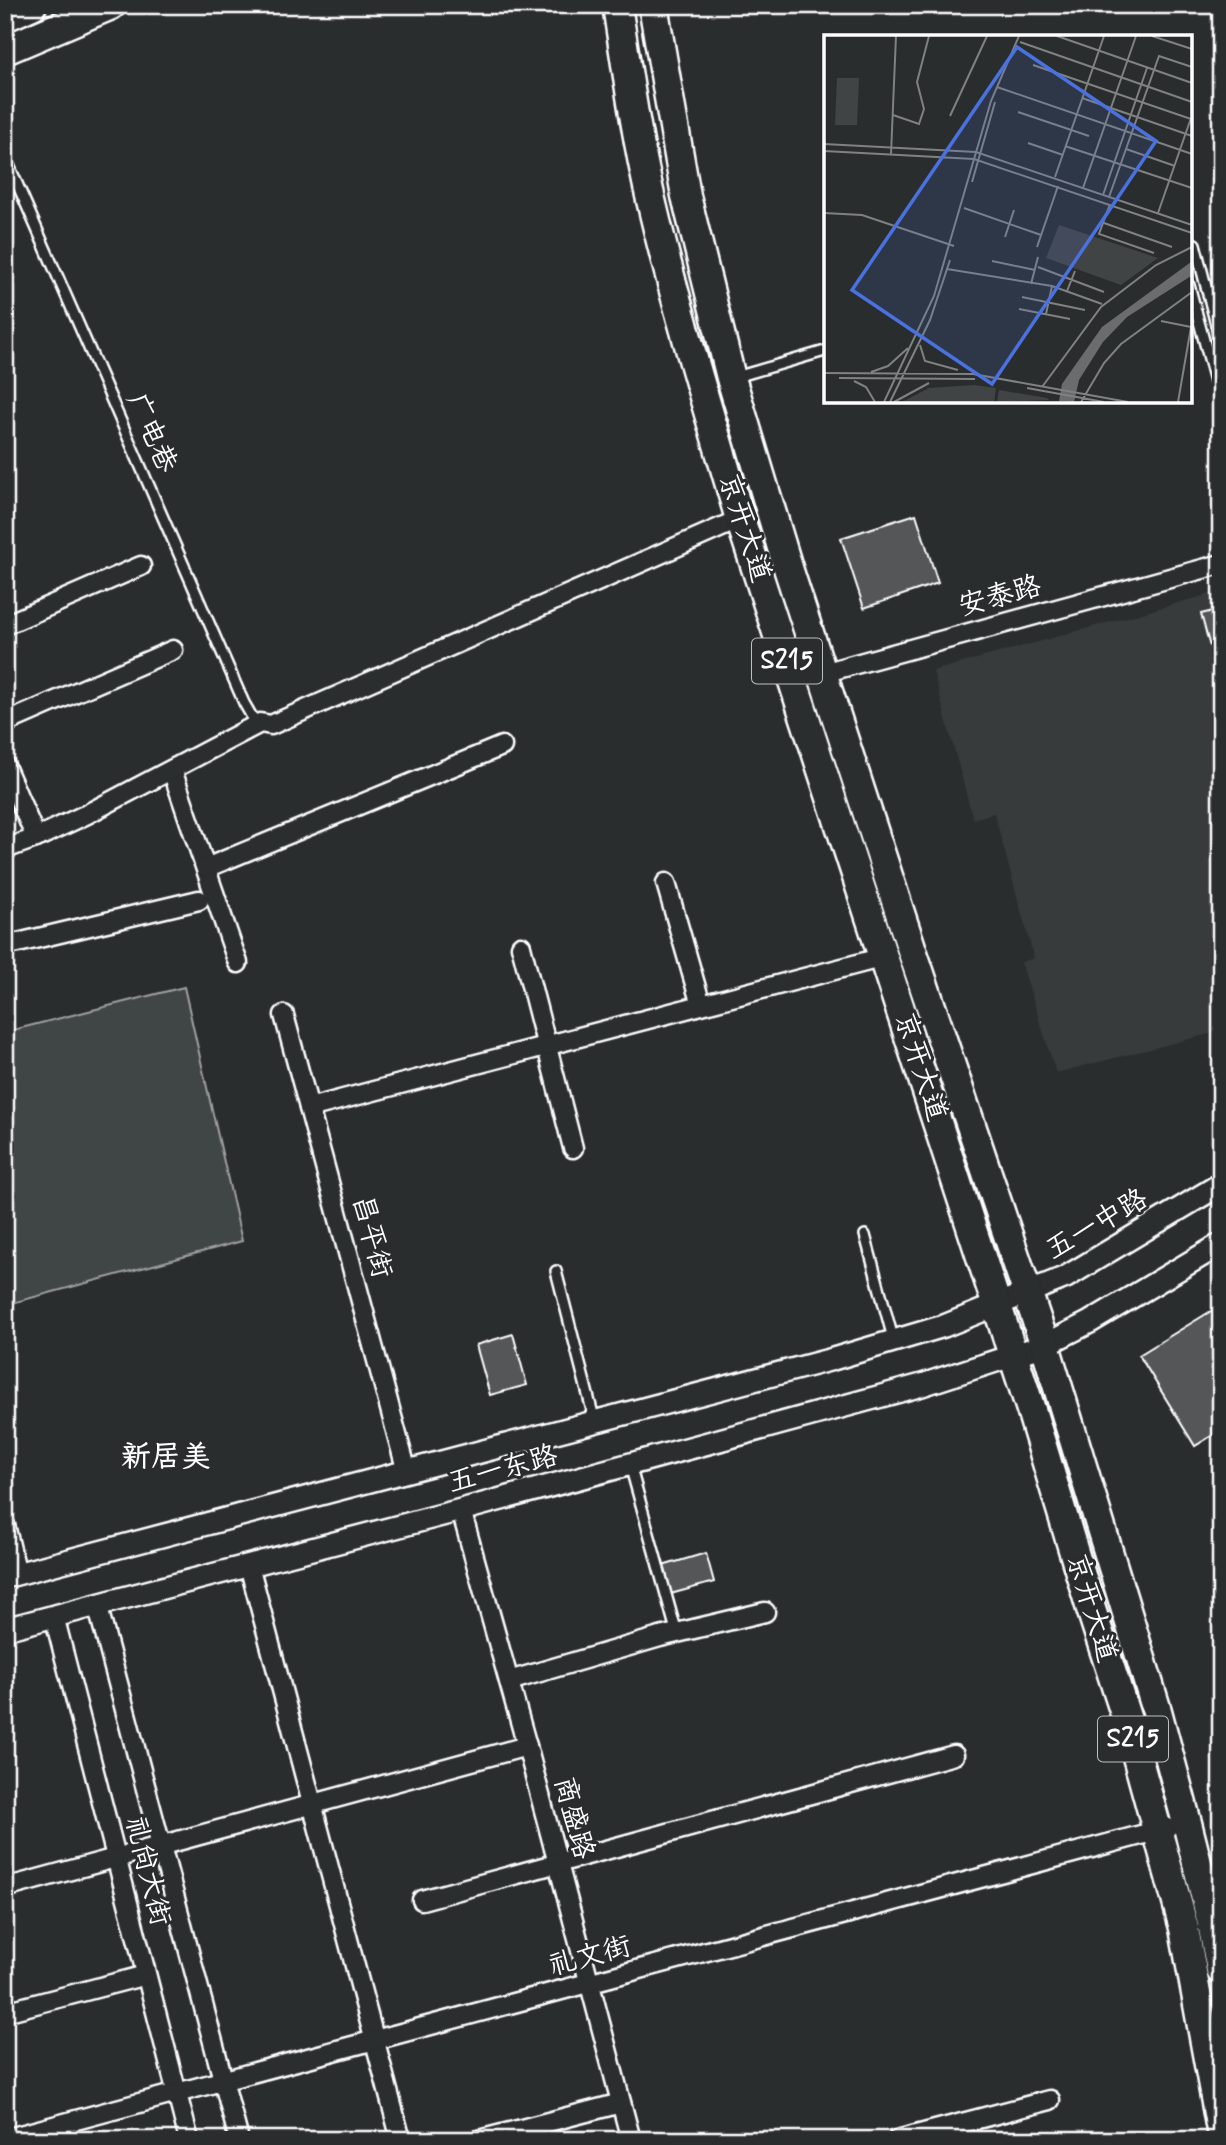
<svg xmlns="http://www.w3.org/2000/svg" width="1226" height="2145" font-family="Mynerve,'LXGW WenKai TC',sans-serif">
	<rect width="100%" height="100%" fill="#2a2d2e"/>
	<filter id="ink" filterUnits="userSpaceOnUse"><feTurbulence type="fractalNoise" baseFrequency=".0143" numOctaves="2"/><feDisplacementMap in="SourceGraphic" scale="14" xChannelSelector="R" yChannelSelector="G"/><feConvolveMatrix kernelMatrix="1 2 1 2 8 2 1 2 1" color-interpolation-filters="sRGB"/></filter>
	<g filter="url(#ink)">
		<polygon fill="#373a3b" points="1221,591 1221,1031 1056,1073 1021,962 1034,958 994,813 973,819 933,671"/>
		<polygon fill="#414445" stroke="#a0a2a2" stroke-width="2" points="184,987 242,1241 5,1305 5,1032"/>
		<g fill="#555758" stroke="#fff" stroke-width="2">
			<polygon points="916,514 938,583 864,608 841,538"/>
			<polygon points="1221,609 1221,644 1210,647 1201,614"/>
			<polygon points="1221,1305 1221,1430 1195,1446 1139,1355"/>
			<polygon points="513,1334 527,1385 490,1395 476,1345"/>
			<polygon points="706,1553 714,1582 667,1595 659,1567"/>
		</g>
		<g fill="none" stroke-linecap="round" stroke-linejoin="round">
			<g stroke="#fff" stroke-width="14">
				<g id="service">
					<polyline points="5,156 244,703 252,717 260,723"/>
					<polyline points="1189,245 1195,244 1221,344"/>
					<polyline points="1189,285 1221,403"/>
					<polyline points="736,377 825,351"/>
					<polyline points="865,1235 894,1342"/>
					<polyline points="556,1271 595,1422"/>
					<polyline points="630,1465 677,1634"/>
				</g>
			</g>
			<g stroke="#fff" stroke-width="23">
				<g id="minor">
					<polyline points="5,625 141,566"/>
					<polyline points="812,676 1221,564"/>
					<polyline points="5,723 173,650"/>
					<polyline points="5,766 36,838"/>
					<polyline points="172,770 238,963"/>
					<polyline points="5,849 36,838 87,814 260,723 271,725 740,519"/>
					<polyline points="206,868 502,746"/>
					<polyline points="666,883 701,1005"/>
					<polyline points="5,946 199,900"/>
					<polyline points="521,946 573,1148"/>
					<polyline points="284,1015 407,1472"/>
					<polyline points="309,1108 884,957"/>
					<polyline points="461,1510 527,1746 631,2140"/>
					<polyline points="5,1525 17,1574"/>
					<polyline points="249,1565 401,2140"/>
					<polyline points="97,1604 239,2140"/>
					<polyline points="54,1616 189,2140"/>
					<polyline points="509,1681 660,1637 765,1612"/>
					<polyline points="5,1888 527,1746"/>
					<polyline points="422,1900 954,1755"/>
					<polyline points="5,2012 146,1975"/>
					<polyline points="5,2139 1167,1828"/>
					<polyline points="479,2140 621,2103"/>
					<polyline points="897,2140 1050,2100"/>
				</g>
			</g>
			<g stroke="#fff" stroke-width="26">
				<g id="tertiary">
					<polyline points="5,1577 833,1359 944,1326 1066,1277 1221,1184"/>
					<polyline points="5,1629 461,1510 922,1385 1045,1345 1090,1322 1221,1244"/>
				</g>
			</g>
			<g stroke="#fff" stroke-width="33">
				<g id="primary">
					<path d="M617 5C627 70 636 136 651 200 676 307 709 413 740 519L1032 1413 1091 1609 1127 1720 1184 1928 1221 2130"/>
					<polyline points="653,5 686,196 731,378 789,571 912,950 1045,1345 1157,1711 1187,1823 1212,1923 1221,1970"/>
					<polyline points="5,17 32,5"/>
					<polyline points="5,50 111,5"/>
				</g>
			</g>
			<use href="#service" stroke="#2a2d2e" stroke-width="9"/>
			<use href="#minor" stroke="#2a2d2e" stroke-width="18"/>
			<use href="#tertiary" stroke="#2a2d2e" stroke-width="21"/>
			<use href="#primary" stroke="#2a2d2e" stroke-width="28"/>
		</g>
	</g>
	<g text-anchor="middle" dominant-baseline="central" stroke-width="6" stroke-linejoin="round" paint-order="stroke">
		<g fill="#2a2d2e" stroke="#bfc0c0" stroke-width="2">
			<rect x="752" y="638.5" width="70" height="45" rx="5"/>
			<rect x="1098" y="1716.5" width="70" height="45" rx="5"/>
		</g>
		<g font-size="26" font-weight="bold" fill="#fff">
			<text x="787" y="661">S215</text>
			<text x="1133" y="1739">S215</text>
		</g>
		<g font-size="28" fill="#fff" stroke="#2a2d2e">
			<text transform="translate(151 433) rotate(66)">广电巷</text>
			<text transform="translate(744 528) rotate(72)">京开大道</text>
			<text transform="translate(1000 597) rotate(-15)">安泰路</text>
			<text transform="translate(920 1067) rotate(72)">京开大道</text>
			<text transform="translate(1097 1225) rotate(-30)">五一中路</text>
			<text transform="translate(371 1237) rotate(75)">昌平街</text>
			<text transform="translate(503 1470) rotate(-15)">五一东路</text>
			<text transform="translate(1091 1608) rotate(73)">京开大道</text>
			<text transform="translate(573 1818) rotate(75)">商盛路</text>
			<text transform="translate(147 1871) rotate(76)">礼尚大街</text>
			<text transform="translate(590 1957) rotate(-15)">礼文街</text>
		</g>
		<g font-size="30" font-weight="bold" fill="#fff" stroke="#2a2d2e">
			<text x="166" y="1457">新居美</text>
		</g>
	</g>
	<g transform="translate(824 35)">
		<rect width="368" height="368" fill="#2a2d2e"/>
		<path d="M13 43H35L33 90H11ZM235 190 334 223 297 250 222 223ZM150 350 172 353 170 367H78L105 353ZM175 355 223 363 225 365 173 367Z" fill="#414445"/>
		<path d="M367 227V241L303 282 279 307 255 345 250 367 235 366 238 349 278 292Z" fill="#6a6c6d"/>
		<path fill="none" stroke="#7f8182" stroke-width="2" d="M233 1 368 48M328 1 368 14M196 7 368 67M209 30 367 84M173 52 368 119M258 63 368 101M194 77 265 101M69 80 95 89 100 74 93 47 105 1M126 81 163 1M204 108 239 120M0 109 152 117 368 190M241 111 368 153M302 114 351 131M0 116 150 124 368 198M67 119 72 1M231 142 280 1M148 147 171 67M259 153 312 1M279 160 323 33M285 162 335 21 368 32M286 169 275 199 330 218M140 173 217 200M0 178 38 180 130 211M334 178 367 83M280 188 348 212M181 202 190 175M213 212 234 151M168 226 211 235M214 232 280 257M123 234 228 251 278 269M207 249 214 222M243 256 251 236M198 262 261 275M195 274 246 284M222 279 228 251M337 286 367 292M96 310 101 326 134 335M47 337 64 331 84 313M0 338 149 339 304 367M15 343 151 344M30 346 42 352 51 367M218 352 277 272 332 230 368 212M203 353 280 367M60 367 110 261 167 66 195 1M66 367 106 285 126 225M70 367 105 348M257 367 280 328 297 309 368 257M354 367 367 292"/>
		<path fill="#4a71e0" fill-opacity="0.15" stroke="#4a71e0" stroke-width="3.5" d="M193 12 332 106 168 349 28 255Z"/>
		<rect width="368" height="368" fill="none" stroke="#fff" stroke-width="3.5"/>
	</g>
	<rect width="1226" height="2145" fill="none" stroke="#2a2d2e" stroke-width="28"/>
	<rect x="14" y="14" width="1198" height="2117" fill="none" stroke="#fff" stroke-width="2.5" filter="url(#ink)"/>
</svg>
